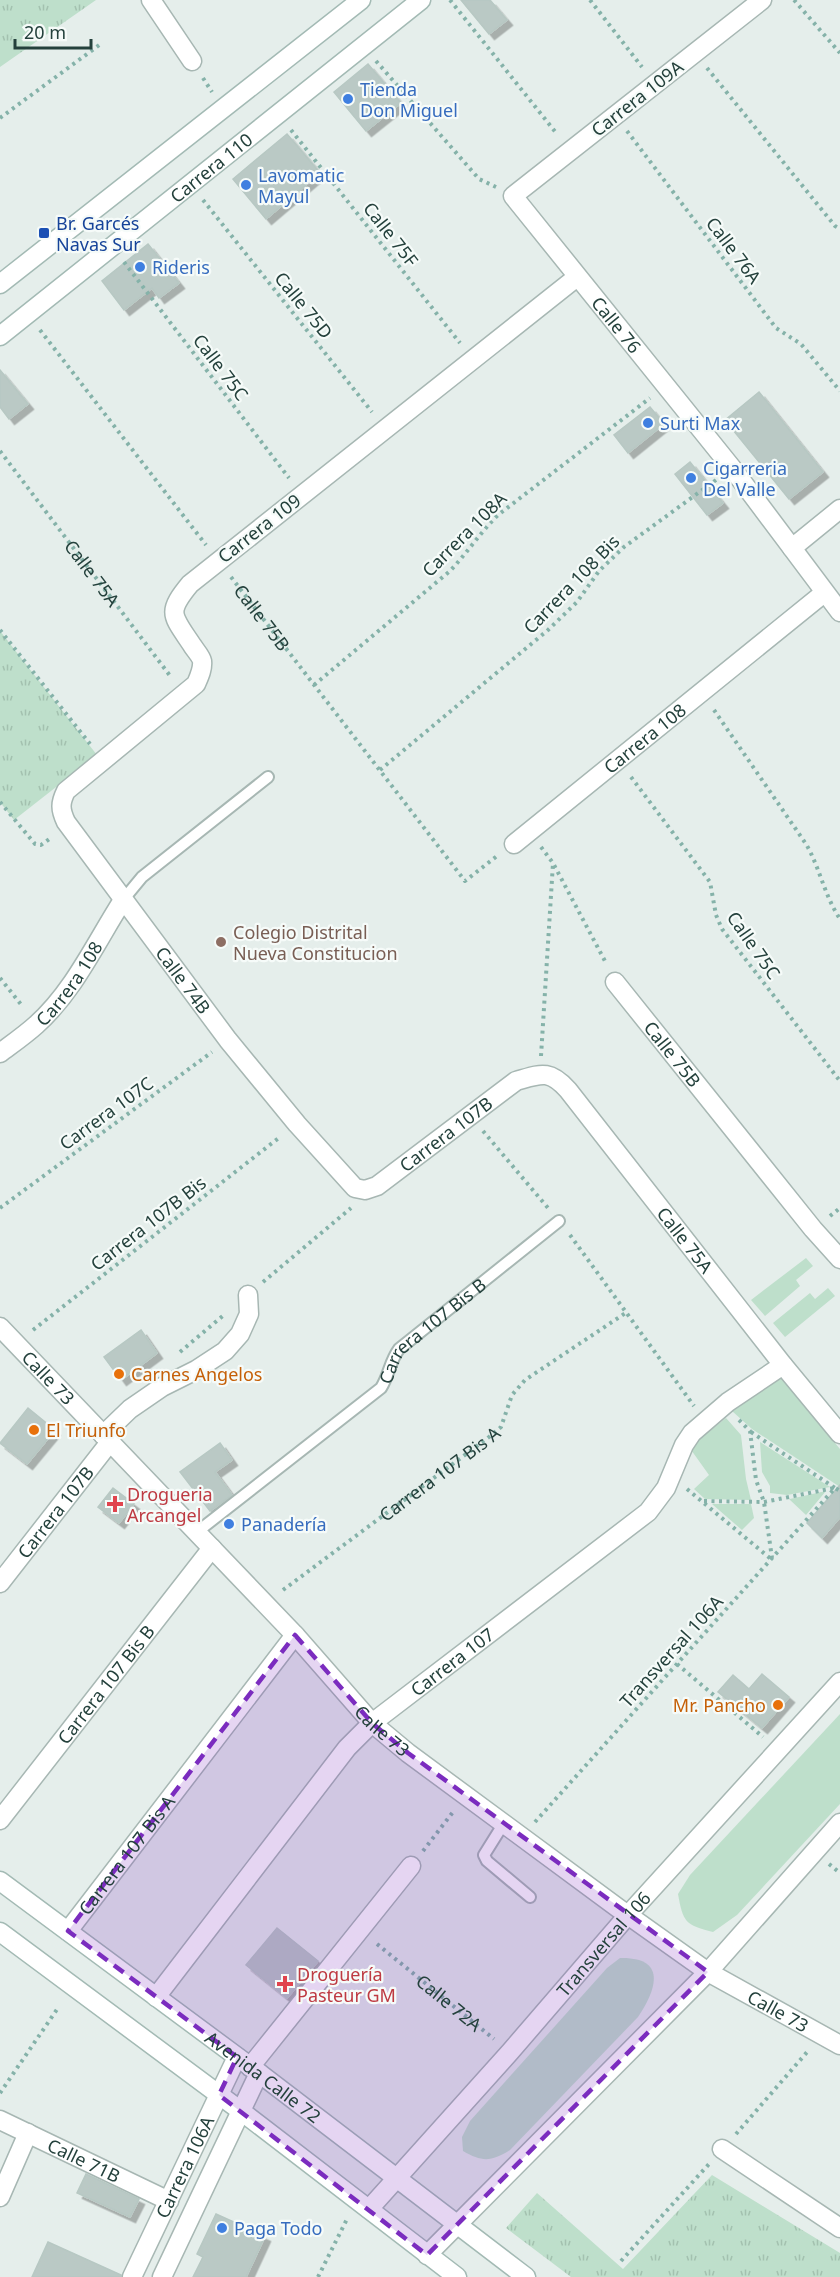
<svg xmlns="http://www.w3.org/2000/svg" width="840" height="2277" font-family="'Noto Sans',sans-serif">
	<defs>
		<pattern id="park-tufts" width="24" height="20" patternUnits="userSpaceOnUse" patternTransform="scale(1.5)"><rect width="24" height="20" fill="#bedfcb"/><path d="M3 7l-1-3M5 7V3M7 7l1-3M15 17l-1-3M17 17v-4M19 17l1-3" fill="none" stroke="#a3c1af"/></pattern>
		<filter id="shadow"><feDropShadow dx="5.5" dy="5.5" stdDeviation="0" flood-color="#0004"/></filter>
	</defs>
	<rect width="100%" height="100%" fill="#e5eeeb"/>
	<g fill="#bedfcb">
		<polygon points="806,1258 813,1266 796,1280 800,1286 765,1316 751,1300"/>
		<polygon points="828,1288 835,1296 785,1337 773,1323 810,1293 815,1299"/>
		<polygon points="781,1378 840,1449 840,1487 752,1429 732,1411"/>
		<polygon points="726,1418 741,1435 746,1479 751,1500 705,1499 694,1489 709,1475 689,1447"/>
		<polygon points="760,1442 830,1487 787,1495 770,1493 770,1486 762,1472"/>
		<polygon points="826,1491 806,1515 789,1499 790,1499"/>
		<polygon points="712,1504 751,1504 754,1518 742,1530"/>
		<path d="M840 1714V1804L737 1915 713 1932C685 1925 683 1922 678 1894L690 1875Z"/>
		<path d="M620 1958C667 1957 657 1989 638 2017L510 2150C491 2162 482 2162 463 2151L462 2137 470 2121 607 1968Z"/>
	</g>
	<g fill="url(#park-tufts)">
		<polygon points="0,0 96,0 0,67"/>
		<polygon points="0,631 97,755 14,820 0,802"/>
		<polygon points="712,2175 840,2253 840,2277 571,2277 506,2228 537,2193 623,2269"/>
	</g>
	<g fill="#bac9c5" stroke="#b7c8c3" stroke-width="1.5" filter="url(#shadow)">
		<polygon points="461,0 490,0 507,20 489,34"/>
		<polygon points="368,64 401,103 366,131 334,92"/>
		<polygon points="287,134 320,173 266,219 233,179"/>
		<polygon points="148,244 179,283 159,298 152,288 124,310 102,281"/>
		<polygon points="0,370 28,404 9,419 0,407"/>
		<polygon points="759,392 823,472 789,499 725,420"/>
		<polygon points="650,407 664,424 628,453 614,435"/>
		<polygon points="690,462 723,503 707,515 675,474"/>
		<polygon points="141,1330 157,1353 121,1380 104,1357"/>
		<polygon points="28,1408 55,1430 27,1464 0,1443"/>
		<polygon points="220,1443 232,1460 215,1472 232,1495 210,1511 180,1472"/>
		<polygon points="840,1485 840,1517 822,1538 807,1523"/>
		<polygon points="113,1488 134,1504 119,1523 98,1507"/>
		<polygon points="762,1674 789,1697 762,1728 718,1692 733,1675 749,1689"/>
		<polygon points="277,1928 318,1961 287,1998 246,1965"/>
		<polygon points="86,2174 139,2199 130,2217 77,2193"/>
		<polygon points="216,2214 265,2236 246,2277 193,2277 203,2257 197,2254"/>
		<polygon points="48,2242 121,2275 121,2277 32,2277"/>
	</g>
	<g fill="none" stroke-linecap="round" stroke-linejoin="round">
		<g stroke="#a7b7b3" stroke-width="14">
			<g id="service">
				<polyline points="123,900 142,877 268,777"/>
				<path id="s5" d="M197 1532 381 1388C389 1375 390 1361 399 1349L559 1221"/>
				<polyline points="504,1823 484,1855 487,1861 530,1897"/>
			</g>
		</g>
		<g stroke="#a7b7b3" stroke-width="21">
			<g id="minor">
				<polyline points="151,0 192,61"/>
				<path id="s6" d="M762 0 513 196 732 468 840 612"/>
				<path id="s7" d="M577 277 190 584C166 613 172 615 192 645 195 650 201 656 202 661 203 669 199 677 196 684L66 791C60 803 60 809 66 822L228 1040 297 1124 355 1188 365 1190 377 1186 516 1081C541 1074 549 1069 568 1090L783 1365 840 1434"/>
				<polyline points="792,548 840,509"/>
				<path id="s8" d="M514 844 824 593"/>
				<path id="s9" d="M615 982 813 1229 840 1259"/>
				<path id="s10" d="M0 1053C12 1044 25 1035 36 1025 74 991 96 942 123 900"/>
				<polyline points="103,1435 130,1409 162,1387 196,1370 225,1351 240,1334 249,1314 248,1295"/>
				<path id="s11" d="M0 1583 110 1442"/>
				<path id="s12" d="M0 1820 212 1548"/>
				<path id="s13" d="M68 1931 295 1635"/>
				<path id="s14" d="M156 1997 347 1748 372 1723 648 1512 666 1488 684 1445 692 1433 728 1402 783 1365"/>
				<polyline points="250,2067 411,1866"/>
				<path id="s15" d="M0 2120 169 2201"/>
				<polyline points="722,2149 840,2228"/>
				<polyline points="0,2197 28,2133"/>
			</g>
		</g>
		<g stroke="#a7b7b3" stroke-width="21">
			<g id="tertiary">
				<path id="s16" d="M0 1327 295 1635 372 1723 408 1753 618 1908 708 1972 840 2045"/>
				<path id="s17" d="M369 2209 510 2052 628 1915 840 1682"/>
				<polyline points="427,2255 708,1972 840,1823"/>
				<path id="s18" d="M132 2277 237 2057"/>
				<polyline points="162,2277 259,2073"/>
			</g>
		</g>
		<g stroke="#a3bab4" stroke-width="21">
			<g id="secondary">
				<polyline points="0,284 361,0"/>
				<path id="s19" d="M0 336 421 0"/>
				<path id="s20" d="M0 1881 259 2073 526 2277"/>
				<polyline points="0,1932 241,2111 457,2277"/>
			</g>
		</g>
		<g stroke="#85b2a9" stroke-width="4" stroke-dasharray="3 4.5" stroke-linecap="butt">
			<polyline points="450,0 557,134"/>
			<polyline points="590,0 642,67"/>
			<polyline points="794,0 840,53"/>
			<polyline points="376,61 479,179 496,187"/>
			<polyline points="707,68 835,226 840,229"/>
			<polyline points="203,78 212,92"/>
			<polyline points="0,118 102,43"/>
			<polyline points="291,130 460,343"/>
			<polyline points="627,131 776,328 801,344 840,391"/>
			<polyline points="203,200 372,412"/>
			<polyline points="124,262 289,478"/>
			<polyline points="40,330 206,545"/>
			<path id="s1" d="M0 451 171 677"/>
			<path id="s2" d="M231 577 465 881 497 856"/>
			<polyline points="0,630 90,744"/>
			<path d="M314 685 450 571C467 553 480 533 498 515L650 398"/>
			<path d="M714 710 806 844C820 868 824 895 840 919"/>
			<polyline points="380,770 548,630 577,602 599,571 624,547 716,480"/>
			<polyline points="631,777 710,882 716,915 722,929 840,1081"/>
			<polyline points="0,802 35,844 41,845 52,837"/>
			<polyline points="541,847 553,863 606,963"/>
			<polyline points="0,978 23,1007"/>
			<polyline points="541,1056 553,863"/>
			<polyline points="483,1131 548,1208"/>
			<polyline points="0,1208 212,1052"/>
			<polyline points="830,1216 840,1208"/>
			<polyline points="570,1235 694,1406"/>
			<polyline points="263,1282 351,1208"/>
			<polyline points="33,1330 280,1137"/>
			<polyline points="180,1352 225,1314"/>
			<polyline points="739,1420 750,1431 756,1480 764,1502 772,1558"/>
			<polyline points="751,1432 835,1488"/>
			<polyline points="687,1489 771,1559"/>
			<polyline points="704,1501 764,1502 834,1488"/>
			<path id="s3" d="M283 1590 489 1437 501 1427 512 1395 525 1380 627 1312"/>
			<polyline points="677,1664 763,1737"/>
			<polyline points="535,1822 835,1488 840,1491"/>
			<polyline points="423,1851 453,1812"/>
			<polyline points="829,1864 840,1873"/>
			<path id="s4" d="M377 1944 494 2039"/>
			<polyline points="0,2093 58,2008"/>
			<polyline points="736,2134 808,2051"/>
			<polyline points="621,2261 709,2164"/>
			<polyline points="318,2277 347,2219"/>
		</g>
		<use href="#service" stroke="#fff" stroke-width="10"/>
		<use href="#minor" stroke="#fff" stroke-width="18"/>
		<use href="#tertiary" stroke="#fff" stroke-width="18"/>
		<use href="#secondary" stroke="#fff" stroke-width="18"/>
	</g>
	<path fill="#7b2cbf" fill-opacity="0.2" stroke="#7b2cbf" stroke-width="4.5" stroke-dasharray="12 8" stroke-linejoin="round" d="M295 1635 372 1723 408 1753 708 1972 427 2255 219 2095 237 2057 68 1931Z"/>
	<g fill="#3f7fe0" stroke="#f6fbf9" stroke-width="2">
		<circle cx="348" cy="99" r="6"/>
		<circle cx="246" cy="185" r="6"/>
		<circle cx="140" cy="267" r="6"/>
		<circle cx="648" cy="423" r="6"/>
		<circle cx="691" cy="478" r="6"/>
		<circle cx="229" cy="1524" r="6"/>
		<circle cx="222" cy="2228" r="6"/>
	</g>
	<rect fill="#1a4fb4" stroke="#f6fbf9" stroke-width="2" x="38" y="227" width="12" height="12" rx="3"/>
	<circle fill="#8d6e63" stroke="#f6fbf9" stroke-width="2" cx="221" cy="942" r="6"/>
	<g fill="#e8710a" stroke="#f6fbf9" stroke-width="2">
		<circle cx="119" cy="1374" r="6"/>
		<circle cx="34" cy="1430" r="6"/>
		<circle cx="778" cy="1705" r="6"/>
	</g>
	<g fill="#e0444e" stroke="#f6fbf9" stroke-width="2">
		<path d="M112 1495h6v6h6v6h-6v6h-6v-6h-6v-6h6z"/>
		<path d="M282 1975h6v6h6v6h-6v6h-6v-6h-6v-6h6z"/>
	</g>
	<g text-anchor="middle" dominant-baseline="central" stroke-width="4.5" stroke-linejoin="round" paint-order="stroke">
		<g font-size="18" fill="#366cbe" stroke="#f6fbf9" text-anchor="start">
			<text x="360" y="89">Tienda<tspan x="360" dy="21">Don Miguel</tspan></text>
			<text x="258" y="175">Lavomatic<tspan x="258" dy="21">Mayul</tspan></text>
			<text x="152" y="267">Rideris</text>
			<text x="660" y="423">Surti Max</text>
			<text x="703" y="468">Cigarreria<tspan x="703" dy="21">Del Valle</tspan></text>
			<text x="241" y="1524">Panadería</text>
			<text x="234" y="2228">Paga Todo</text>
		</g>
		<g font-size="18" fill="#24413c" stroke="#f6fbf9">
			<text transform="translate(637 98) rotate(-38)">Carrera 109A</text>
			<text stroke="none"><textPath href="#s19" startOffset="270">Carrera 110</textPath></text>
			<text transform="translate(391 234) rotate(52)">Calle 75F</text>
			<text transform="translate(734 250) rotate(53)">Calle 76A</text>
			<text transform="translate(304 305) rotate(51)">Calle 75D</text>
			<text stroke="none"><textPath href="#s6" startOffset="482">Calle 76</textPath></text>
			<text transform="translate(221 367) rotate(53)">Calle 75C</text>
			<text transform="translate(259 528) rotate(-38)">Carrera 109</text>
			<text transform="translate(464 534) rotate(-45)">Carrera 108A</text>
			<text stroke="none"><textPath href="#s1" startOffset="153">Calle 75A</textPath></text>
			<text transform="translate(571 584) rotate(-46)">Carrera 108 Bis</text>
			<text stroke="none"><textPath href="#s2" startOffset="51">Calle 75B</textPath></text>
			<text stroke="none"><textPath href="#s8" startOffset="168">Carrera 108</textPath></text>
			<text transform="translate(754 945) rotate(55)">Calle 75C</text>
			<text stroke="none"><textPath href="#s10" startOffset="99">Carrera 108</textPath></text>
			<text stroke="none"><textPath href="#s7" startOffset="1005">Calle 74B</textPath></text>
			<text stroke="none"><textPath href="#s9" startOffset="92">Calle 75B</textPath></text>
			<text transform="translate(106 1113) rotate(-36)">Carrera 107C</text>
			<text stroke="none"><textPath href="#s7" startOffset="1384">Carrera 107B</textPath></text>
			<text transform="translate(148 1223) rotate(-38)">Carrera 107B Bis</text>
			<text stroke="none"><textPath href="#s7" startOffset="1720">Calle 75A</textPath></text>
			<text stroke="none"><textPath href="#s5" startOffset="312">Carrera 107 Bis B</textPath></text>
			<text stroke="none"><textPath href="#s16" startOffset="70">Calle 73</textPath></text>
			<text stroke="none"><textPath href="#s3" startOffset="195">Carrera 107 Bis A</textPath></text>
			<text stroke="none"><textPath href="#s11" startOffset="90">Carrera 107B</textPath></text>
			<text transform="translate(671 1651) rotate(-48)">Transversal 106A</text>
			<text stroke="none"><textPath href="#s14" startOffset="450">Carrera 107</textPath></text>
			<text stroke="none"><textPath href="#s12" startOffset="172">Carrera 107 Bis B</textPath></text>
			<text stroke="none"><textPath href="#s16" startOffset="556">Calle 73</textPath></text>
			<text stroke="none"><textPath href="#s13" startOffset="96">Carrera 107 Bis A</textPath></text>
			<text stroke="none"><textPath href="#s17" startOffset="354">Transversal 106</textPath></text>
			<text stroke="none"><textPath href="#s4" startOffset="93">Calle 72A</textPath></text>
			<text stroke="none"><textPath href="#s16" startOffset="1042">Calle 73</textPath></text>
			<text stroke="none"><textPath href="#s20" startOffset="328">Avenida Calle 72</textPath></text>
			<text stroke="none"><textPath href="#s15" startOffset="93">Calle 71B</textPath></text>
			<text stroke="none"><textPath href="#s18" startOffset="122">Carrera 106A</textPath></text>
		</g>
		<g font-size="18" fill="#164399" stroke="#f6fbf9" text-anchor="start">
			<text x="56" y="223">Br. Garcés<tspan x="56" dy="21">Navas Sur</tspan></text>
		</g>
		<g font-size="18" fill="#785e54" stroke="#f6fbf9" text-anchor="start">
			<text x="233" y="932">Colegio Distrital<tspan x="233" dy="21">Nueva Constitucion</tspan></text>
		</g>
		<g font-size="18" fill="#c56008" stroke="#f6fbf9" text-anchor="start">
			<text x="131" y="1374">Carnes Angelos</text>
			<text x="46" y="1430">El Triunfo</text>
			<text x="766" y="1705" text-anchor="end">Mr. Pancho</text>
		</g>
		<g font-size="18" fill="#be3a42" stroke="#f6fbf9" text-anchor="start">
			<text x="127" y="1494">Drogueria<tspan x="127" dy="21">Arcangel</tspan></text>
			<text x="297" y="1974">Droguería<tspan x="297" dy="21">Pasteur GM</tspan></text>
		</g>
	</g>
	<path d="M15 39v9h76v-9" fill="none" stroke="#24413c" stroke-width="3"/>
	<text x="24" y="39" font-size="18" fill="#24413c" stroke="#f6fbf9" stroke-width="4.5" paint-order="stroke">20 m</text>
</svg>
